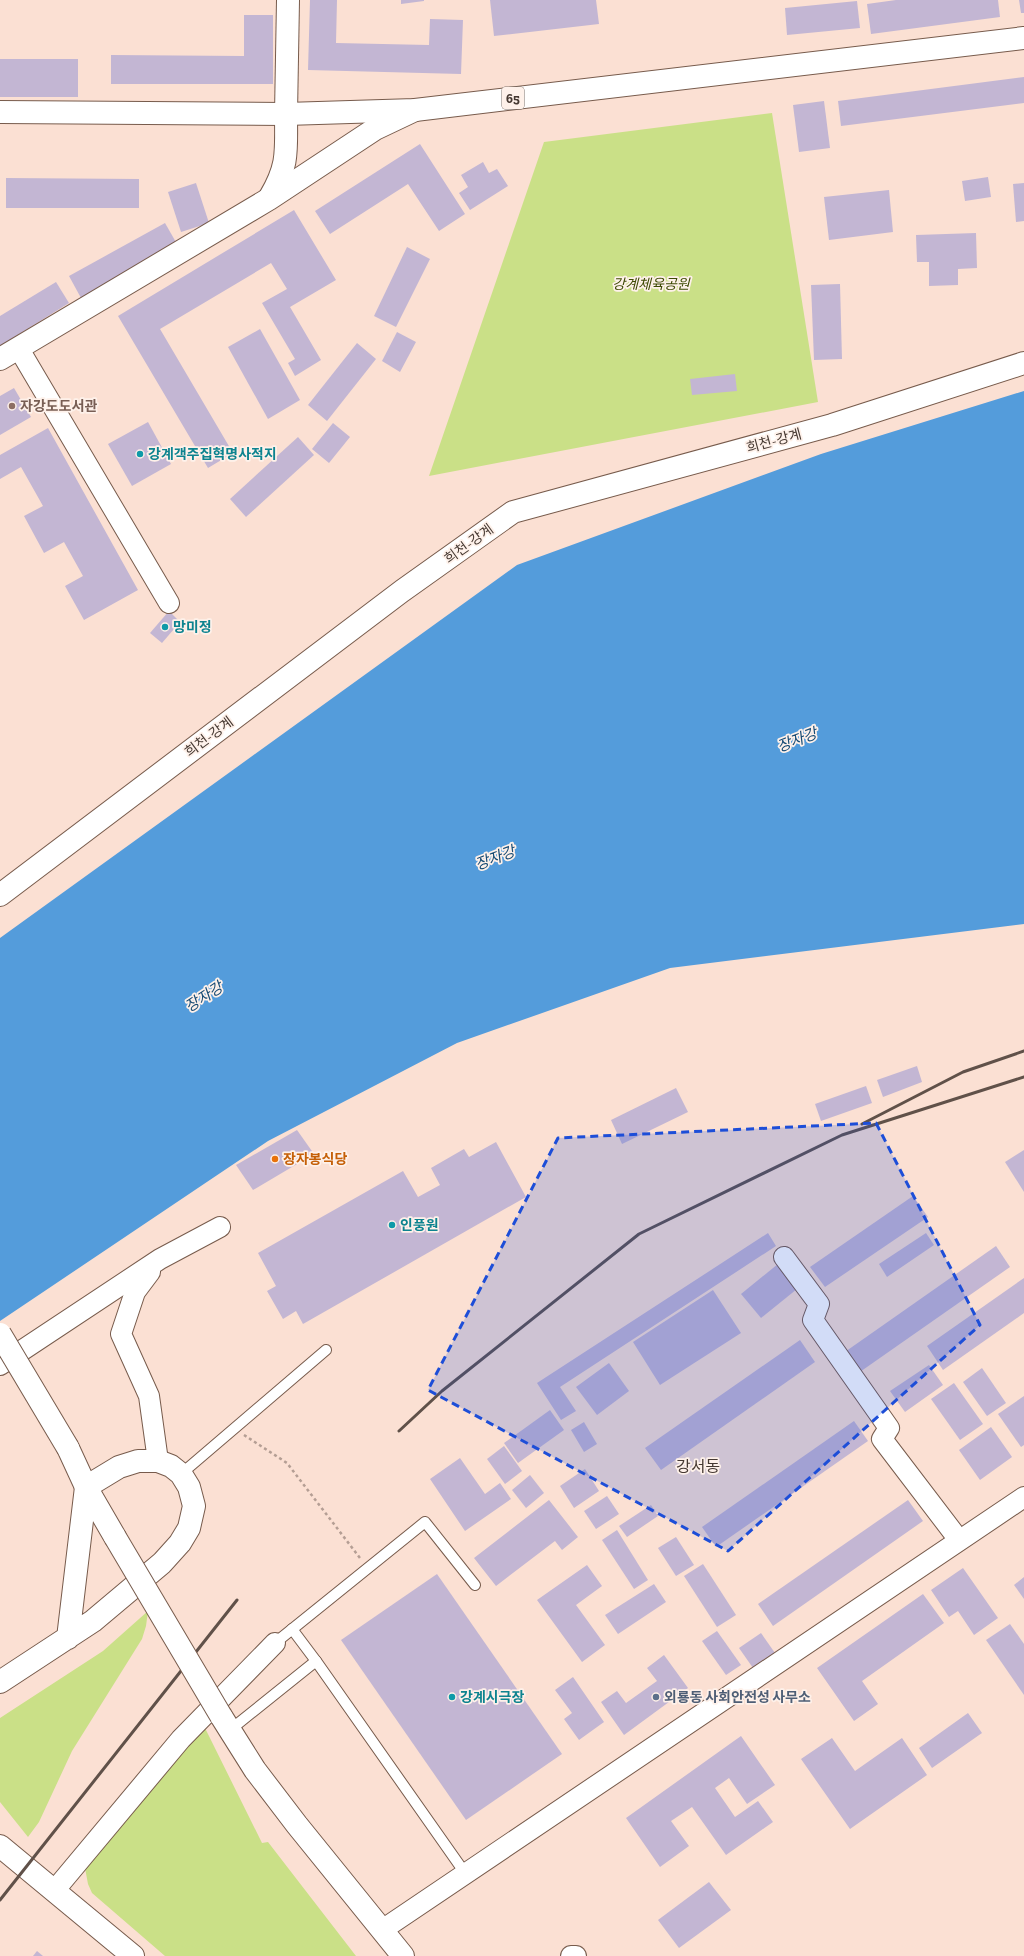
<svg xmlns="http://www.w3.org/2000/svg" width="1024" height="1956" font-family="'Zilla Slab','Noto Sans KR',serif">
	<rect width="100%" height="100%" fill="#fbe0d3"/>
	<g fill="#cae087">
		<polygon points="772,113 818,402 429,476 544,142"/>
		<polygon points="148,1611 146,1626 142,1639 72,1751 39,1822 28,1837 0,1802 0,1718 103,1651"/>
		<polygon points="204,1726 262,1843 268,1842 356,1956 165,1956 92,1893 88,1884 85,1868"/>
	</g>
	<polygon fill="#549cdb" points="1024,391 1024,924 670,968 457,1043 268,1141 0,1321 0,938 517,565 821,454"/>
	<g fill="#c3b6d3">
		<polygon points="310,0 337,0 336,43 429,45 430,19 463,20 461,74 308,70"/>
		<polygon points="401,0 424,0 424,1 401,4"/>
		<polygon points="490,0 596,0 599,24 494,36"/>
		<polygon points="896,0 998,0 1000,17 871,34 867,4"/>
		<polygon points="1019,0 1024,0 1024,13 1021,13"/>
		<polygon points="857,1 860,28 787,35 785,8"/>
		<polygon points="244,15 273,15 273,84 111,84 111,55 244,56"/>
		<rect x="0" y="59" width="78" height="38"/>
		<polygon points="1024,77 1024,103 841,126 838,101"/>
		<polygon points="824,101 830,148 799,152 793,105"/>
		<polygon points="420,144 465,214 439,231 408,184 330,234 315,211"/>
		<polygon points="483,162 489,173 497,169 508,186 470,210 459,193 468,187 461,175"/>
		<polygon points="988,177 991,197 965,201 962,181"/>
		<polygon points="6,178 139,179 139,208 6,208"/>
		<polygon points="196,183 209,223 181,232 168,192"/>
		<polygon points="1024,183 1024,221 1016,222 1013,184"/>
		<polygon points="889,190 893,232 829,240 824,197"/>
		<polygon points="294,210 336,280 290,307 321,360 295,376 288,363 295,359 262,303 287,289 271,263 160,329 233,453 208,468 118,316"/>
		<polygon points="165,223 177,244 81,298 69,276"/>
		<polygon points="976,233 977,268 958,269 958,285 929,286 929,262 917,262 916,235"/>
		<polygon points="407,247 430,259 396,327 374,316"/>
		<polygon points="56,282 69,303 0,346 0,316"/>
		<polygon points="840,284 842,359 814,360 811,285"/>
		<polygon points="260,329 300,400 268,419 228,347"/>
		<polygon points="397,332 416,342 400,372 382,361"/>
		<polygon points="357,343 376,359 327,421 308,405"/>
		<polygon points="735,374 737,391 692,395 690,379"/>
		<polygon points="14,388 31,417 0,435 0,396"/>
		<polygon points="148,422 171,464 132,486 108,444"/>
		<polygon points="333,423 350,437 329,463 312,449"/>
		<polygon points="48,428 138,590 84,620 65,586 83,576 64,542 44,553 24,516 43,506 21,467 0,479 0,455"/>
		<polygon points="298,437 314,455 246,517 230,499"/>
		<polygon points="169,611 180,622 162,643 150,633"/>
		<polygon points="917,1066 922,1082 883,1097 877,1080"/>
		<polygon points="866,1086 872,1103 821,1121 815,1104"/>
		<polygon points="676,1088 688,1112 622,1144 611,1120"/>
		<polygon points="297,1130 314,1154 253,1190 236,1165"/>
		<polygon points="496,1142 526,1197 303,1324 296,1311 283,1319 267,1291 276,1286 258,1253 403,1171 418,1197 440,1185 431,1168 464,1149 469,1157"/>
		<polygon points="1024,1150 1024,1192 1005,1162"/>
		<polygon points="913,1196 928,1217 825,1287 810,1267"/>
		<polygon points="768,1233 776,1246 560,1387 576,1411 561,1420 537,1383"/>
		<polygon points="926,1233 934,1245 887,1277 879,1264"/>
		<polygon points="996,1246 1010,1267 857,1374 842,1354"/>
		<polygon points="778,1264 797,1289 761,1318 741,1294"/>
		<polygon points="1024,1278 1024,1313 943,1370 927,1346"/>
		<polygon points="713,1290 741,1333 660,1385 633,1342"/>
		<polygon points="800,1340 815,1362 661,1470 645,1448"/>
		<polygon points="609,1363 629,1391 597,1415 576,1387"/>
		<polygon points="929,1365 943,1385 905,1412 890,1391"/>
		<polygon points="982,1368 1006,1403 987,1416 963,1382"/>
		<polygon points="954,1383 983,1424 960,1440 931,1399"/>
		<polygon points="1024,1396 1024,1445 1021,1447 998,1414"/>
		<polygon points="550,1410 564,1430 518,1463 504,1443"/>
		<polygon points="854,1421 868,1441 716,1547 702,1527"/>
		<polygon points="584,1422 597,1444 584,1452 571,1430"/>
		<polygon points="991,1427 1012,1457 980,1480 959,1450"/>
		<polygon points="504,1446 522,1471 505,1484 487,1459"/>
		<polygon points="460,1458 485,1494 500,1483 511,1499 465,1531 430,1479"/>
		<polygon points="585,1469 599,1491 574,1508 560,1486"/>
		<polygon points="530,1475 544,1493 526,1508 512,1490"/>
		<polygon points="607,1496 619,1514 596,1529 584,1511"/>
		<polygon points="549,1500 578,1537 562,1550 555,1541 496,1586 474,1558"/>
		<polygon points="908,1500 923,1521 773,1626 758,1604"/>
		<polygon points="651,1505 658,1516 627,1537 619,1526"/>
		<polygon points="617,1530 648,1580 634,1589 602,1540"/>
		<polygon points="676,1537 694,1565 676,1576 658,1548"/>
		<polygon points="703,1564 736,1615 717,1627 684,1576"/>
		<polygon points="587,1565 602,1586 576,1605 605,1645 582,1662 537,1600"/>
		<polygon points="963,1568 998,1618 974,1635 958,1611 949,1617 931,1590"/>
		<polygon points="437,1574 562,1754 466,1820 341,1640"/>
		<polygon points="1024,1577 1024,1599 1014,1585"/>
		<polygon points="654,1584 666,1602 618,1634 605,1615"/>
		<polygon points="923,1594 944,1623 862,1681 878,1704 854,1721 817,1668"/>
		<polygon points="1010,1624 1024,1644 1024,1695 986,1640"/>
		<polygon points="717,1631 741,1665 726,1675 702,1641"/>
		<polygon points="761,1633 775,1653 753,1668 739,1648"/>
		<polygon points="664,1655 688,1688 624,1735 601,1702 617,1691 626,1703 657,1681 647,1668"/>
		<polygon points="573,1677 604,1722 579,1740 564,1719 572,1713 555,1690"/>
		<polygon points="968,1713 982,1733 932,1768 919,1748"/>
		<polygon points="741,1736 775,1785 747,1804 729,1778 715,1788 735,1817 758,1801 773,1822 726,1855 692,1807 671,1821 689,1846 660,1867 626,1818"/>
		<polygon points="832,1738 855,1771 902,1738 927,1775 850,1829 801,1759"/>
		<polygon points="709,1882 731,1910 679,1948 658,1920"/>
		<polygon points="37,1951 43,1956 33,1956"/>
	</g>
	<g fill="none" stroke-linecap="round" stroke-linejoin="round">
		<g stroke="#775b4c" stroke-width="12">
			<g id="service">
				<polyline points="181,1474 326,1350"/>
				<polyline points="292,1629 316,1661 465,1873"/>
				<polyline points="275,1643 425,1522 475,1585"/>
				<polyline points="230,1730 316,1661"/>
			</g>
		</g>
		<g stroke="#775b4c" stroke-width="22">
			<g id="minor">
				<polyline points="19,349 169,603"/>
				<polyline points="784,1257 819,1304 813,1320 889,1428 882,1439 959,1540"/>
				<polyline points="150,1272 135,1292 121,1334 149,1396 158,1461"/>
				<polyline points="0,1365 160,1259 220,1227"/>
				<polyline points="54,1891 181,1739 275,1643"/>
				<polyline points="382,1930 1024,1497"/>
				<polyline points="571,1956 576,1956"/>
			</g>
		</g>
		<g stroke="#775b4c" stroke-width="24">
			<g id="tertiary">
				<path d="M270 197C289 165 286 151 286 114"/>
				<polyline points="0,359 269,199 375,129 415,110"/>
				<polyline points="0,1846 133,1956"/>
			</g>
		</g>
		<g stroke="#775b4c" stroke-width="24">
			<g id="secondary">
				<polyline points="286,114 288,0"/>
				<polyline points="0,895 402,591 513,512 832,425 1024,363"/>
				<polyline points="68,1448 86,1487 115,1537"/>
				<polyline points="0,1682 93,1621 162,1563 180,1543 189,1528 194,1506 189,1487 181,1474 171,1466 158,1461 138,1461 119,1467 86,1487 68,1638"/>
				<polyline points="221,1716 255,1770 297,1825 403,1956"/>
			</g>
		</g>
		<g stroke="#775b4c" stroke-width="24">
			<polyline id="primary" points="0,112 286,114 415,110 1024,38"/>
		</g>
		<polyline stroke="#b49e94" stroke-width="2.5" stroke-dasharray="3 3" stroke-linecap="butt" points="244,1435 287,1463 360,1558"/>
		<use href="#service" stroke="#fff" stroke-width="10"/>
		<use href="#minor" stroke="#fff" stroke-width="20"/>
		<use href="#tertiary" stroke="#fff" stroke-width="22"/>
		<use href="#secondary" stroke="#fff" stroke-width="22"/>
		<use href="#primary" stroke="#fff" stroke-width="22"/>
		<g stroke="#605149" stroke-width="3">
			<polyline points="862,1124 963,1072 1024,1051"/>
			<polyline points="399,1431 442,1391 639,1234 842,1135 1024,1077"/>
			<polyline points="0,1900 237,1600"/>
		</g>
		<g stroke="#775b4c" stroke-width="24" stroke-linecap="butt">
			<g id="secondary-bridge">
				<polyline points="0,1334 68,1448"/>
				<polyline points="115,1537 221,1716"/>
			</g>
		</g>
		<use href="#secondary-bridge" stroke="#fff" stroke-width="22"/>
	</g>
	<path fill="#1d4ed8" fill-opacity="0.2" stroke="#1d4ed8" stroke-width="3" stroke-dasharray="8 5" stroke-linejoin="round" d="M876 1123 980 1325 728 1551 428 1390 558 1138Z"/>
	<circle fill="#8d6e63" stroke="#fef1ea" stroke-width="1.5" cx="12" cy="406" r="4"/>
	<g fill="#0f9aa8" stroke="#fef1ea" stroke-width="1.5">
		<circle cx="140" cy="454" r="4"/>
		<circle cx="165" cy="627" r="4"/>
		<circle cx="392" cy="1225" r="4"/>
		<circle cx="452" cy="1697" r="4"/>
	</g>
	<circle fill="#e8710a" stroke="#fef1ea" stroke-width="1.5" cx="275" cy="1159" r="4"/>
	<circle fill="#5c6f8a" stroke="#fef1ea" stroke-width="1.5" cx="656" cy="1697" r="4"/>
	<g text-anchor="middle" dominant-baseline="central" stroke-width="3.5" stroke-linejoin="round" paint-order="stroke">
		<rect fill="#fef1ea" stroke="#7d7069" stroke-width="1" x="502" y="87" width="22" height="22" rx="3"/>
		<g font-size="13" font-weight="bold" fill="#463932">
			<text x="513" y="98">65</text>
		</g>
		<g font-size="14" font-style="italic" fill="#3d4a03" stroke="#fef1ea">
			<text x="651" y="284">강계체육공원</text>
		</g>
		<g font-size="14" font-weight="bold" fill="#785e54" stroke="#fef1ea" text-anchor="start">
			<text x="20" y="406">자강도도서관</text>
		</g>
		<g font-size="14" fill="#463932" stroke="#fef1ea">
			<text transform="translate(774 441) rotate(-15)">희천-강계</text>
			<text transform="translate(469 544) rotate(-36)">희천-강계</text>
			<text transform="translate(209 737) rotate(-37)">희천-강계</text>
		</g>
		<g font-size="14" font-weight="bold" fill="#0d838f" stroke="#fef1ea" text-anchor="start">
			<text x="148" y="454">강계객주집혁명사적지</text>
			<text x="173" y="627">망미정</text>
			<text x="400" y="1225">인풍원</text>
			<text x="460" y="1697">강계시극장</text>
		</g>
		<g font-size="14" font-weight="bold" fill="#c56008" stroke="#fef1ea" text-anchor="start">
			<text x="283" y="1159">장자봉식당</text>
		</g>
		<g font-size="14" font-weight="bold" fill="#4e5e75" stroke="#fef1ea" text-anchor="start">
			<text x="664" y="1697">외룡동 사회안전성 사무소</text>
		</g>
		<g font-size="15" font-style="italic" fill="#164a74" stroke="#fef1ea">
			<text transform="translate(797 740) rotate(-21)">장자강</text>
			<text transform="translate(495 858) rotate(-21)">장자강</text>
			<text transform="translate(204 997) rotate(-33)">장자강</text>
		</g>
		<g font-size="16" fill="#463932" stroke="#fef1ea">
			<text x="698" y="1466">강서동</text>
		</g>
	</g>
</svg>
